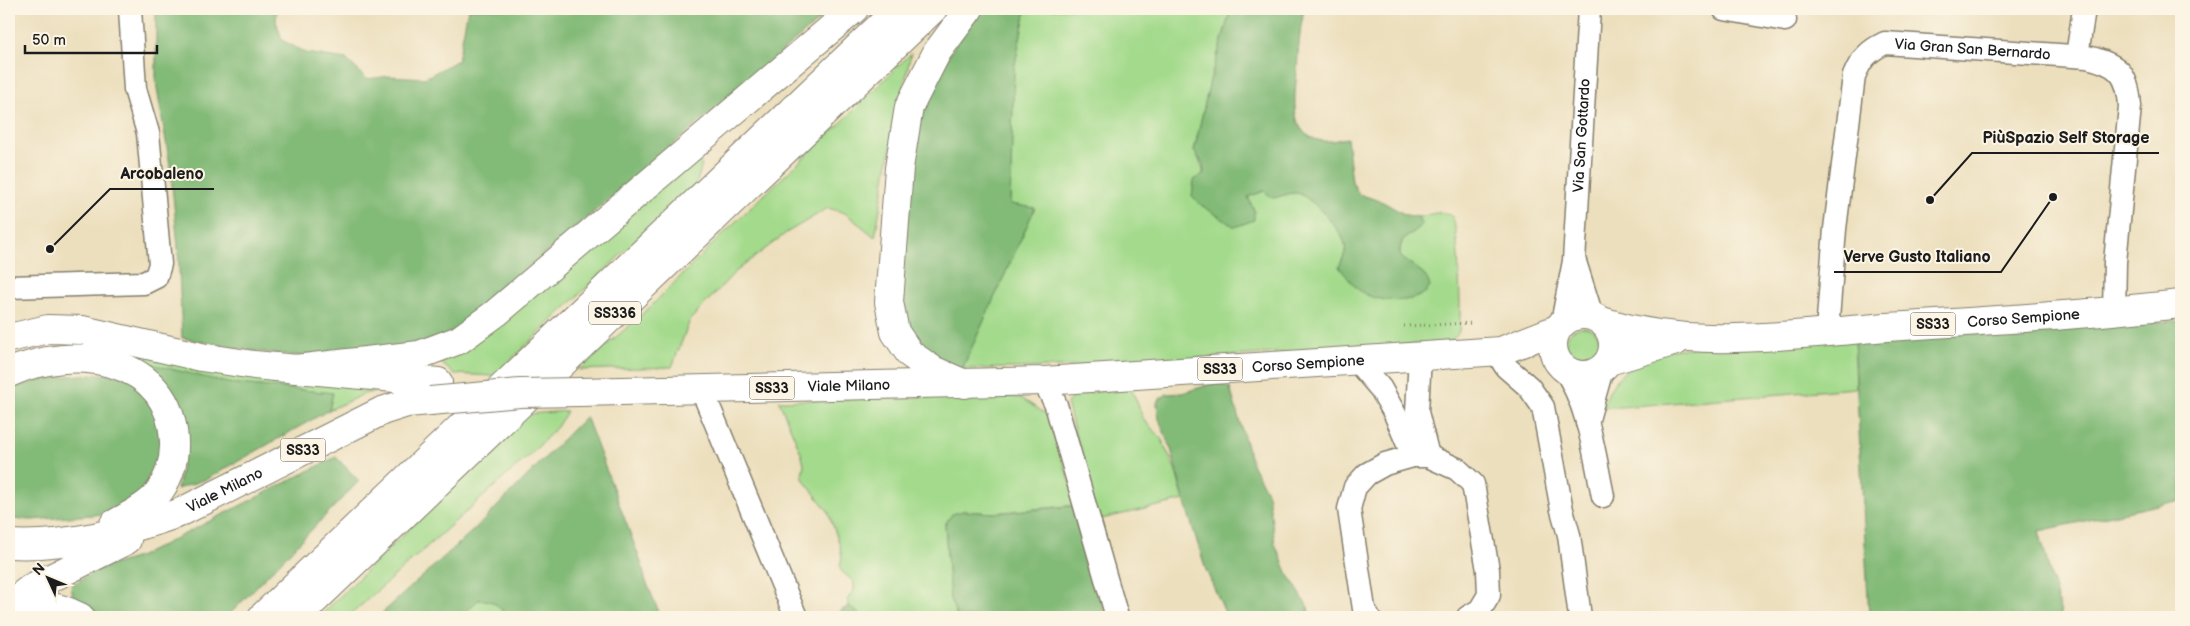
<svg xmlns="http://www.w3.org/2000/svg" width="2190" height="626" font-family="'Balsamiq Sans',sans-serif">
	<rect width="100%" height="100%" fill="#fcf5e5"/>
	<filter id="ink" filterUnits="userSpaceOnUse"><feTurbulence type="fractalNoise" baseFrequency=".02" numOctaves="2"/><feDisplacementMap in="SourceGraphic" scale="10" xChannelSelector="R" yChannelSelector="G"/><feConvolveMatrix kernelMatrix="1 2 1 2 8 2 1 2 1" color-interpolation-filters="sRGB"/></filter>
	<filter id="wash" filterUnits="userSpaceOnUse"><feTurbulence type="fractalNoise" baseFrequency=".0096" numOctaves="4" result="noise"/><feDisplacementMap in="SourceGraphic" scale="20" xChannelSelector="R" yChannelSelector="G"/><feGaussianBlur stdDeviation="1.12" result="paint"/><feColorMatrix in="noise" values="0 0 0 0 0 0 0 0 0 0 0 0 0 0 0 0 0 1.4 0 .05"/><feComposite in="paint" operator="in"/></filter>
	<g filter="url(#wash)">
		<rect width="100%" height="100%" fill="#ecdfbd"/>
		<g fill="#a3da8b" stroke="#607b54">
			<path d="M1026 9H1231L1210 81 1194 151C1208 172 1203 181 1201 205L1217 214 1254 210 1248 197 1264 191 1273 198C1280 197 1290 192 1297 193 1311 196 1342 231 1345 244 1347 252 1342 260 1339 267L1367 295 1423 273 1400 257C1399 235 1409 239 1421 225L1418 217C1428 215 1444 209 1452 216 1458 222 1462 319 1459 331 1458 336 1453 339 1449 342L1060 367 962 369 1034 209 1010 205 1014 69Z"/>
			<polygon points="911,53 890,151 875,237 845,213 828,208 786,233 734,273 690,320 672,367 579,370 650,307 730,227 844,120"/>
			<polygon points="695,159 702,165 697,182 494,376 454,374 441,363 485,335"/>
			<circle cx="1583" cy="344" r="17"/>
			<path d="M1854 339 1856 388 1621 407H1604C1608 383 1629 364 1651 355 1672 347 1709 347 1731 346 1772 343 1813 341 1854 339Z"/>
			<polygon points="144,355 386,389 364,394 329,410 333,393 228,383 147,363"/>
			<polygon points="1131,387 1144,420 1161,438 1175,469 1184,500 1097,520 1067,403 1074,396 1081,394"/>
			<polygon points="992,395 1021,398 1049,416 1077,505 993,513 963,511 945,524 950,599 957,617 863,617 849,606 847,600 854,590 854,582 841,571 840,566 842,557 839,543 828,511 805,482 802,476 804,464 801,453 779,401"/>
			<polygon points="567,411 557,427 531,454 348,617 319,617 527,414"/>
			<path d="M478 600C494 599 498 605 507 617H461Z"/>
		</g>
		<g fill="#82ba77" stroke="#4f6b4a">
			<polygon points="156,9 277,9 276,21 282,40 306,53 346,59 367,79 390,76 425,78 458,60 468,9 832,9 454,331 415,346 329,359 253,351 182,338 178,246 170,165 156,82"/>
			<polygon points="976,9 1026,9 1014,69 1010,204 1035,208 962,369 922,354 900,321 914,115"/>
			<path d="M1231 9H1304C1300 29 1298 50 1297 71 1295 97 1287 136 1323 141 1331 142 1340 139 1347 138L1352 182 1359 194 1383 202 1406 215 1418 217 1422 225C1409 238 1399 235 1400 256 1411 266 1427 271 1430 287 1420 304 1384 303 1367 295 1356 291 1347 276 1339 267 1342 260 1347 252 1345 244 1342 231 1311 196 1297 193 1290 192 1280 197 1273 198L1264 191 1248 197 1254 210V220L1235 227 1201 205 1192 196 1194 180 1204 173 1203 164 1194 151 1210 81Z"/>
			<polygon points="2181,321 2181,500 2039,531 2062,617 1869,617 1854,339 2012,327"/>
			<polygon points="147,363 228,383 333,393 329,410 207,479 177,489 182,465 158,380"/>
			<path d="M105 374 131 378 154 404 164 464 147 494 103 514 32 520 9 519V390C40 377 72 375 105 374Z"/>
			<polygon points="1211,384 1221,384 1230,388 1252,464 1268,494 1275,544 1287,572 1308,607 1310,617 1227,617 1206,570 1184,500 1171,449 1159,419 1157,404 1158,400 1167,394 1182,393"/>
			<path d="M586 416 642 565 645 579 661 617H507C498 605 494 599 478 600L461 617H378L481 523Z"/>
			<polygon points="336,457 359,481 227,617 101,617 95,610 73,597 71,585 99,569 141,556"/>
			<polygon points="1073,506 1082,530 1106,617 957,617 950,599 945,524 952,514 963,511 993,513"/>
			<polygon points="849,606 863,617 835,617 842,610"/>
		</g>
	</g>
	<g filter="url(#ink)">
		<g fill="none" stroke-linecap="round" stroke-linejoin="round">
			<g stroke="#847e6c" stroke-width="25">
				<g id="minor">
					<polyline points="1724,9 1785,20"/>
					<polyline points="2077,56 2084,9"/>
					<polyline points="1575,262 1592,316"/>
					<polyline points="9,287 144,283 156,277 160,264 148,133 135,89 130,9"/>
					<path id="s1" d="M1562 323 1574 261 1589 9"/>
					<path id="s2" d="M1827 332 1835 229 1854 76C1861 59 1868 51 1885 43L2087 57C2118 64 2128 73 2130 106L2115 262 2114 312"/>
					<polyline points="1496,351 1506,367 1529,387 1543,407 1562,510 1569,535 1580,617"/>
					<polyline points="1420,356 1417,412 1428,456"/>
					<polyline points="1357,361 1381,389 1395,414 1413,456"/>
					<path d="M1565 370C1589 408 1594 453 1603 496"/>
					<polyline points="1044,381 1056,405 1117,617"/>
					<polyline points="702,390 796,617"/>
					<polyline points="1587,423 1602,369"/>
					<polyline points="1369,617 1364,609 1349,509 1355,487 1367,474 1385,464 1413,456 1428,456 1457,469 1473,484 1488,570 1489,595 1480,610 1468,617"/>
				</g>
			</g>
			<g stroke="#847e6c" stroke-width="30">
				<g id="major">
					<circle cx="1583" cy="345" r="30"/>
					<path id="s3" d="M1602 321C1693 351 1793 334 1887 327 1985 321 2083 315 2181 304"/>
					<polyline points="9,338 48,329 82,330 201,357 254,365 438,382"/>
					<polyline points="1609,361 1676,341"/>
					<path d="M9 373C72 344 170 355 174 441 175 461 168 482 155 497 144 509 128 516 114 524"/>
					<path id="s4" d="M579 392 1044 381 1501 351 1557 329"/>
					<path id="s5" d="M9 544C67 547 125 532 179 513L382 411 407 403 430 401"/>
					<polyline points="9,605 31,588 127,540"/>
				</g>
			</g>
			<g stroke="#847e6c" stroke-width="30">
				<g id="highway">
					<polyline points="295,369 419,355 459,340 496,313 854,9"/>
					<polyline points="965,384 933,370 910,354 895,332 889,302 899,168 909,107 937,52 969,9"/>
					<path d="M9 612C39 604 52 603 80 617"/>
					<polyline points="262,617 898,9"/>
					<polyline points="297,617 933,9"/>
				</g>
			</g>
			<polyline stroke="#847e6c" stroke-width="3" stroke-dasharray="1 4" stroke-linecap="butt" points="1404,326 1473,323"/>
			<use href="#minor" stroke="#fff" stroke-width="22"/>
			<use href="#major" stroke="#fff" stroke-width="28"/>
			<use href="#highway" stroke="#fff" stroke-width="28"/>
			<g stroke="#847e6c" stroke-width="30" stroke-linecap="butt">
				<polyline id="major-bridge" points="430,401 520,393 579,392"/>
			</g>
			<use href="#major-bridge" stroke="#fff" stroke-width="28"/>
		</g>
	</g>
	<g text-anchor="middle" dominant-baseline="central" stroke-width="4" stroke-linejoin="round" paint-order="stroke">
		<g fill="#fcf5e5" stroke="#5f5d58" stroke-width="1">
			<rect x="589" y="301.5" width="52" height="23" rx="4"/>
			<rect x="1910.5" y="312.5" width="45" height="23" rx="4"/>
			<rect x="1197.5" y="357.5" width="45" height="23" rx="4"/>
			<rect x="749.5" y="376.5" width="45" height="23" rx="4"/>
			<rect x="280.5" y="438.5" width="45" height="23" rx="4"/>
		</g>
		<g font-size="14" font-weight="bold" fill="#1c1c1c">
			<text x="615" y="313">SS336</text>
			<text x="1933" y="324">SS33</text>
			<text x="1220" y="369">SS33</text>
			<text x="772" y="388">SS33</text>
			<text x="303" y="450">SS33</text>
		</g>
		<g font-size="15" fill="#1c1c1c" stroke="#fcf5e5">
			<text stroke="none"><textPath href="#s2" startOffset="392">Via Gran San Bernardo</textPath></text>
			<text stroke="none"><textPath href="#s1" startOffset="189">Via San Gottardo</textPath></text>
			<text stroke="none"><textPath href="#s3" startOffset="424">Corso Sempione</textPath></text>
			<text stroke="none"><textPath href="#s4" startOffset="730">Corso Sempione</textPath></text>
			<text stroke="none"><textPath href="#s4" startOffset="270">Viale Milano</textPath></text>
			<text stroke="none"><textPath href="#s5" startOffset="225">Viale Milano</textPath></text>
		</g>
	</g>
	<path fill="none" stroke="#1c1c1c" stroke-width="2" d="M1930 200L1972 153H2159M50 249L110 189H214M2053 197L2001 272H1834"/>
	<g fill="#1c1c1c" stroke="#fcf5e5" stroke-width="2">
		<circle cx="1930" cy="200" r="5"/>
		<circle cx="50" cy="249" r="5"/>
		<circle cx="2053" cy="197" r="5"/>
	</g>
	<g font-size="16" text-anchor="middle" font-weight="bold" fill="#1c1c1c" stroke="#fcf5e5" stroke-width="4" stroke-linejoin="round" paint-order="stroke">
		<text x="2066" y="143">PiùSpazio Self Storage</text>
		<text x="162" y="179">Arcobaleno</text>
		<text x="1917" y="262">Verve Gusto Italiano</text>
	</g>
	<rect width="2190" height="626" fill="none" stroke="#fcf5e5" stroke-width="30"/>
	<g transform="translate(48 578) rotate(314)" stroke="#fcf5e5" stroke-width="4" paint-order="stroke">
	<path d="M0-4L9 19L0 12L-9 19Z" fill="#1c1c1c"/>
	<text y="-8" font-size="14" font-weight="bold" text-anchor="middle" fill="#1c1c1c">N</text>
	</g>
	<path d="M25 45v8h132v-8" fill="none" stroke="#1c1c1c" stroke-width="2.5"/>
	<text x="32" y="45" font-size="15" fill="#1c1c1c" stroke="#fcf5e5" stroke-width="4" paint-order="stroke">50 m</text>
</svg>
